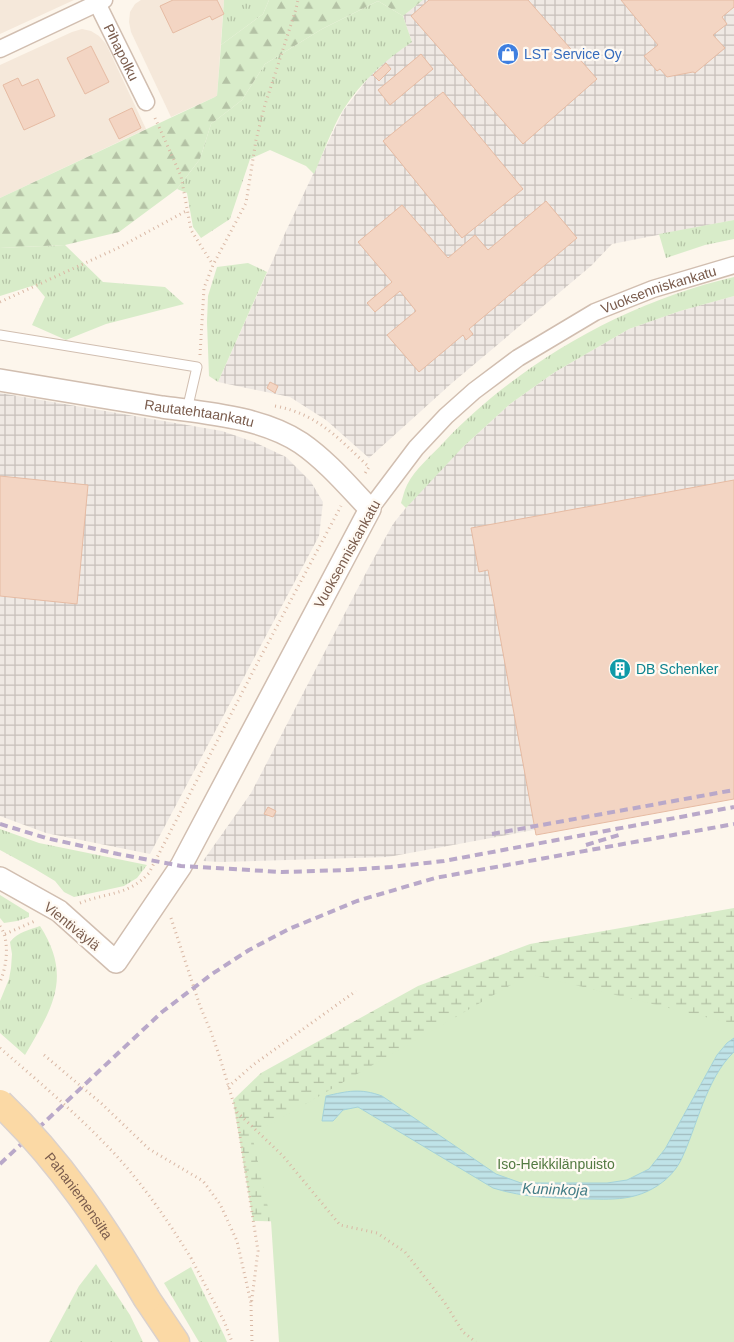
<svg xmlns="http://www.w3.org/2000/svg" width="734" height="1342" font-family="Arial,sans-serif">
	<defs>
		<pattern id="industrial-grid" width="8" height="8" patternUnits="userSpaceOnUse" patternTransform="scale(1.25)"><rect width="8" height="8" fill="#efe9e4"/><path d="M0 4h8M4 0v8" fill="none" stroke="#c7c0bb"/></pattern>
		<pattern id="grass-tufts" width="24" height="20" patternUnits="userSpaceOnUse" patternTransform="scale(1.25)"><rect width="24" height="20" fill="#d8ecc9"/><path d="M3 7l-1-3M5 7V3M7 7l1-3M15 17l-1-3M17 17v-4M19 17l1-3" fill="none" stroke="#b4c2a5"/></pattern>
		<pattern id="forest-firs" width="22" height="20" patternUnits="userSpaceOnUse" patternTransform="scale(1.25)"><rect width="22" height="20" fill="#d8ecc9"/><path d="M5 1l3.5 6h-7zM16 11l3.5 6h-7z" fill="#b4c2a5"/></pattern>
		<pattern id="wetland-marsh" width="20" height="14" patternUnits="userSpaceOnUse" patternTransform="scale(1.25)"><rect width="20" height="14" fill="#d8ecc9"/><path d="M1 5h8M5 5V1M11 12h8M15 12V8" fill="none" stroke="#b4c2a5"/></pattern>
		<pattern id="water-rules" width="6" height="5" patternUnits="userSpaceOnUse" patternTransform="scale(1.25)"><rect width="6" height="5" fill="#bfe3e8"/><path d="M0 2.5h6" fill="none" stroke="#a0bbbe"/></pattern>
	</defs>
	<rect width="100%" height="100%" fill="#fdf6ec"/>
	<g fill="#f5e8da">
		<polygon points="0,0 74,0 0,34"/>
		<polygon points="141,0 224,0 217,96 171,117 131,32 129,22 130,12 135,4"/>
		<polygon points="82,29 91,31 99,36 106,44 146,129 0,198 0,65 72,32"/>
	</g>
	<g fill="url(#industrial-grid)">
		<polygon points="423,0 734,0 734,220 612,244 591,266 452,383 369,458 326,420 290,397 218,382 286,231 343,111 373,72 390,57 412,42 403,16"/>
		<polygon points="734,296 734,793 388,857 221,862 203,861 251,793 369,567 393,524 413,499 463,447 510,404 555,372 629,329 680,311"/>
		<polygon points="0,393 222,431 254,442 286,457 311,482 323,502 319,536 150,854 46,833 0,816"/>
	</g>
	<g fill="url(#grass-tufts)">
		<polygon points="224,0 269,0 263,14 221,45"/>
		<path d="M378 1 403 16 412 42C385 60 361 82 343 110 332 128 323 154 314 174L306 166 270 150 250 159 230 219 201 238 193 227 187 193 177 189 200 159 211 124 242 100 265 64 322 29Z"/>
		<polygon points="734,220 734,239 705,245 666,258 659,234"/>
		<polygon points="65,245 103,282 165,287 184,304 106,324 66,340 32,325 45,297 35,285 0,296 0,248"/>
		<polygon points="248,263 267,272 218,382 209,376 207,322 208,296 217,267"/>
		<path d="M734 277V296L680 311 629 329 555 372 510 404 463 447 406 508 401 503C403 497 404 491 407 485 415 469 432 455 444 442 520 362 626 302 734 277Z"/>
		<polygon points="0,829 39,843 147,865 137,878 124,886 74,897 64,892 55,881 35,869 0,850"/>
		<polygon points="0,895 29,913 29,917 17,921 4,923 0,918"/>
		<path d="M40 926C73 977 52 1009 25 1055L0 1033V1001L9 979 11 968 12 954 10 942C18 932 29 930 40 926Z"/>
		<polygon points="96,1264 130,1315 143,1342 49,1342 79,1286"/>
		<polygon points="191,1267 224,1335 227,1342 199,1342 164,1283"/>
	</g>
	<polygon fill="url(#forest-firs)" points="269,0 423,0 403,16 378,1 322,29 265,64 242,100 211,124 200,159 177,189 119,232 65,245 0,248 0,198 217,96 221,45 263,14"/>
	<polygon fill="url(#wetland-marsh)" points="734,908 734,1228 253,1221 233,1100 261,1073 418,986 530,944"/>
	<polygon fill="#d8ecc9" points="530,974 734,1024 734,1342 279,1342 271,1221 252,1135"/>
	<path fill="url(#water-rules)" stroke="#a5d3da" d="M734 1038V1052C706 1078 697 1127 681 1160 671 1180 650 1193 630 1197 616 1200 601 1199 588 1199 556 1198 524 1198 493 1188L358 1107 343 1110 333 1121H322L326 1096C348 1091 360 1088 382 1096L496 1174 521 1183H607L627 1180 649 1169 665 1149 717 1055 727 1043Z"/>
	<g fill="#f3d5c3" stroke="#e6bba3">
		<polygon points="173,0 217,0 224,14 212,20 210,16 173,33 160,6"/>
		<polygon points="429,0 528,0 597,79 523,144 411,16"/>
		<polygon points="621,0 734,0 734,7 722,17 727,24 713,35 725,48 695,73 693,72 667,77 660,69 657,71 644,56 658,45"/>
		<polygon points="91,46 109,82 85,94 67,58"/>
		<polygon points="421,54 433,69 390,105 378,90"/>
		<polygon points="386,63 391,69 379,81 373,75"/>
		<polygon points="18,78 22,86 38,79 55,116 24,130 3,85"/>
		<polygon points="443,92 523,189 462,238 383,141"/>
		<polygon points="132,108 141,128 119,139 109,119"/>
		<polygon points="546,201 577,238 469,329 473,334 466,340 463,335 419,372 387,335 416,311 400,291 375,312 367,303 392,282 358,242 402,205 448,258 475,235 488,250"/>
		<polygon points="270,382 278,386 275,393 267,388"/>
		<polygon points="0,476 88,485 77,604 0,596"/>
		<polygon points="734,480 734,799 536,835 488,570 479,572 471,528"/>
		<polygon points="268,807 276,811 273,817 264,814"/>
	</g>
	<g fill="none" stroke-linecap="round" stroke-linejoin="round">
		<g stroke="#d1beb0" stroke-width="11">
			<polyline id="service" points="0,335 197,367 187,410"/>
		</g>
		<g stroke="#d1beb0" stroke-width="19">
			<g id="minor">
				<path id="s1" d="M97 3 146 102"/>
				<polyline points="0,49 104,0"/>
				<path id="s2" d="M370 509 416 448 446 416 474 391 518 358 595 312 653 289 734 265"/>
			</g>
		</g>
		<g stroke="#d1beb0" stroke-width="24">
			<g id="tertiary">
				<path id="s3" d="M0 380C54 389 108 398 162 407 206 413 262 417 301 443 327 461 348 486 370 509L181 866 116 962 59 911 0 878"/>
			</g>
		</g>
		<g stroke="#dad1cd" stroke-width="29">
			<polyline id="primary" points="147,1299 176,1342"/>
		</g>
		<g stroke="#d9b8a5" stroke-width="3" stroke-dasharray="1 4" stroke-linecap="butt">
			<polyline points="155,118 181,176 191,230 213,265"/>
			<polyline points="0,302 118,248 188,210"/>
			<polyline points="200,355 204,288 213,265 246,203 256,140 264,108 296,9 298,0"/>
			<path d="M275 406C318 414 339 439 369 467L364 475"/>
			<path d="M80 903C107 892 128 896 149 873L259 660 341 506"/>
			<polyline points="171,918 200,1006 211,1032 220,1058 236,1111 258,1251 251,1306 252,1342"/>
			<path d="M0 926C10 940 7 966 0 982"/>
			<polyline points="5,934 35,921"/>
			<polyline points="44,1055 102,1104 149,1149 203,1181 220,1204 237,1241 251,1303"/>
			<polyline points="228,1087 253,1065 356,991"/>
			<polyline points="237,1112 283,1156 340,1225 377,1233 405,1252 445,1303 463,1332 476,1342"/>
			<polyline points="191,1258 224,1321 232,1342"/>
		</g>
		<use href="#service" stroke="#fff" stroke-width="9"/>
		<use href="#minor" stroke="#fff" stroke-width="16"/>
		<use href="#tertiary" stroke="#fff" stroke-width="21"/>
		<use href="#primary" stroke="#fbd9a5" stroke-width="26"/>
		<g stroke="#b9a8c9" stroke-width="4" stroke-dasharray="8 5" stroke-linecap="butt">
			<polyline points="0,824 46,838 118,854 181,866 282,872 348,870 391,867 444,861 734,807"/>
			<polyline points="492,834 734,790"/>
			<polyline points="586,845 622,834"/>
			<polyline points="0,1164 162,1012 212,974 249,950 289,929 357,901 435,878 734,824"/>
		</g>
		<g stroke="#dad1cd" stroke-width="29" stroke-linecap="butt">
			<g id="primary-bridge">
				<path id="s4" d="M0 1103C60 1160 105 1228 147 1299"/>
			</g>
		</g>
		<path stroke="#d9b8a5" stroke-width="3" stroke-dasharray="1 4" stroke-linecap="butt" d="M0 1048C38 1081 77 1114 112 1151 143 1184 168 1221 191 1258"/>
		<use href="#primary-bridge" stroke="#fbd9a5" stroke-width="26"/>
	</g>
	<defs>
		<g id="shop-disc" transform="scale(1.125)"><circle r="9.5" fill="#3f7fe0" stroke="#fffaf3"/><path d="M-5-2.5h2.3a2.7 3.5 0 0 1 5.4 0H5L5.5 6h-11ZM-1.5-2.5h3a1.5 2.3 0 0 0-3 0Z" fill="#fff"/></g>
		<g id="building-disc" transform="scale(1.125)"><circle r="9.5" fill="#0f9aa8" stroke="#fffaf3"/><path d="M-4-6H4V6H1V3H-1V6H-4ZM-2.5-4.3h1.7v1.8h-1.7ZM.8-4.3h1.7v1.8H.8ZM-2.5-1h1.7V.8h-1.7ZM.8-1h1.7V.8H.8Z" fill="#fff"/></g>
	</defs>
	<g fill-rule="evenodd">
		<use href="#shop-disc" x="508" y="54"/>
		<use href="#building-disc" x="620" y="669"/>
	</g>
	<g text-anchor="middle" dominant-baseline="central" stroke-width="4.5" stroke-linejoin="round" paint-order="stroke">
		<g font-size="14" fill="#7a5c4d" stroke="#fffaf3">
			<text stroke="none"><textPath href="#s1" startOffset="55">Pihapolku</textPath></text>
			<text stroke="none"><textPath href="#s2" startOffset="370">Vuoksenniskankatu</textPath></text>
			<text stroke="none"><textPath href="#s3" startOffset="202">Rautatehtaankatu</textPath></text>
			<text transform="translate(347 554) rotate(-61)">Vuoksenniskankatu</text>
			<text transform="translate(72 926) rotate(39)">Vientiväylä</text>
			<text stroke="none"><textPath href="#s4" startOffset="122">Pahaniemensilta</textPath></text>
		</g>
		<g font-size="14" fill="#366cbe" stroke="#fffaf3" text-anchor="start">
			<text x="524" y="54">LST Service Oy</text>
		</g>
		<g font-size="14" fill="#0d838f" stroke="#fffaf3" text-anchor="start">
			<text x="636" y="669">DB Schenker</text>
		</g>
		<g font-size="14" fill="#537a41" stroke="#fffaf3">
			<text x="556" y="1164">Iso-Heikkilänpuisto</text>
		</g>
		<g font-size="15" font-style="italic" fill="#437c86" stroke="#fffaf3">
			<text transform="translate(555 1189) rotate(2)">Kuninkoja</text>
		</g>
	</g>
</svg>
